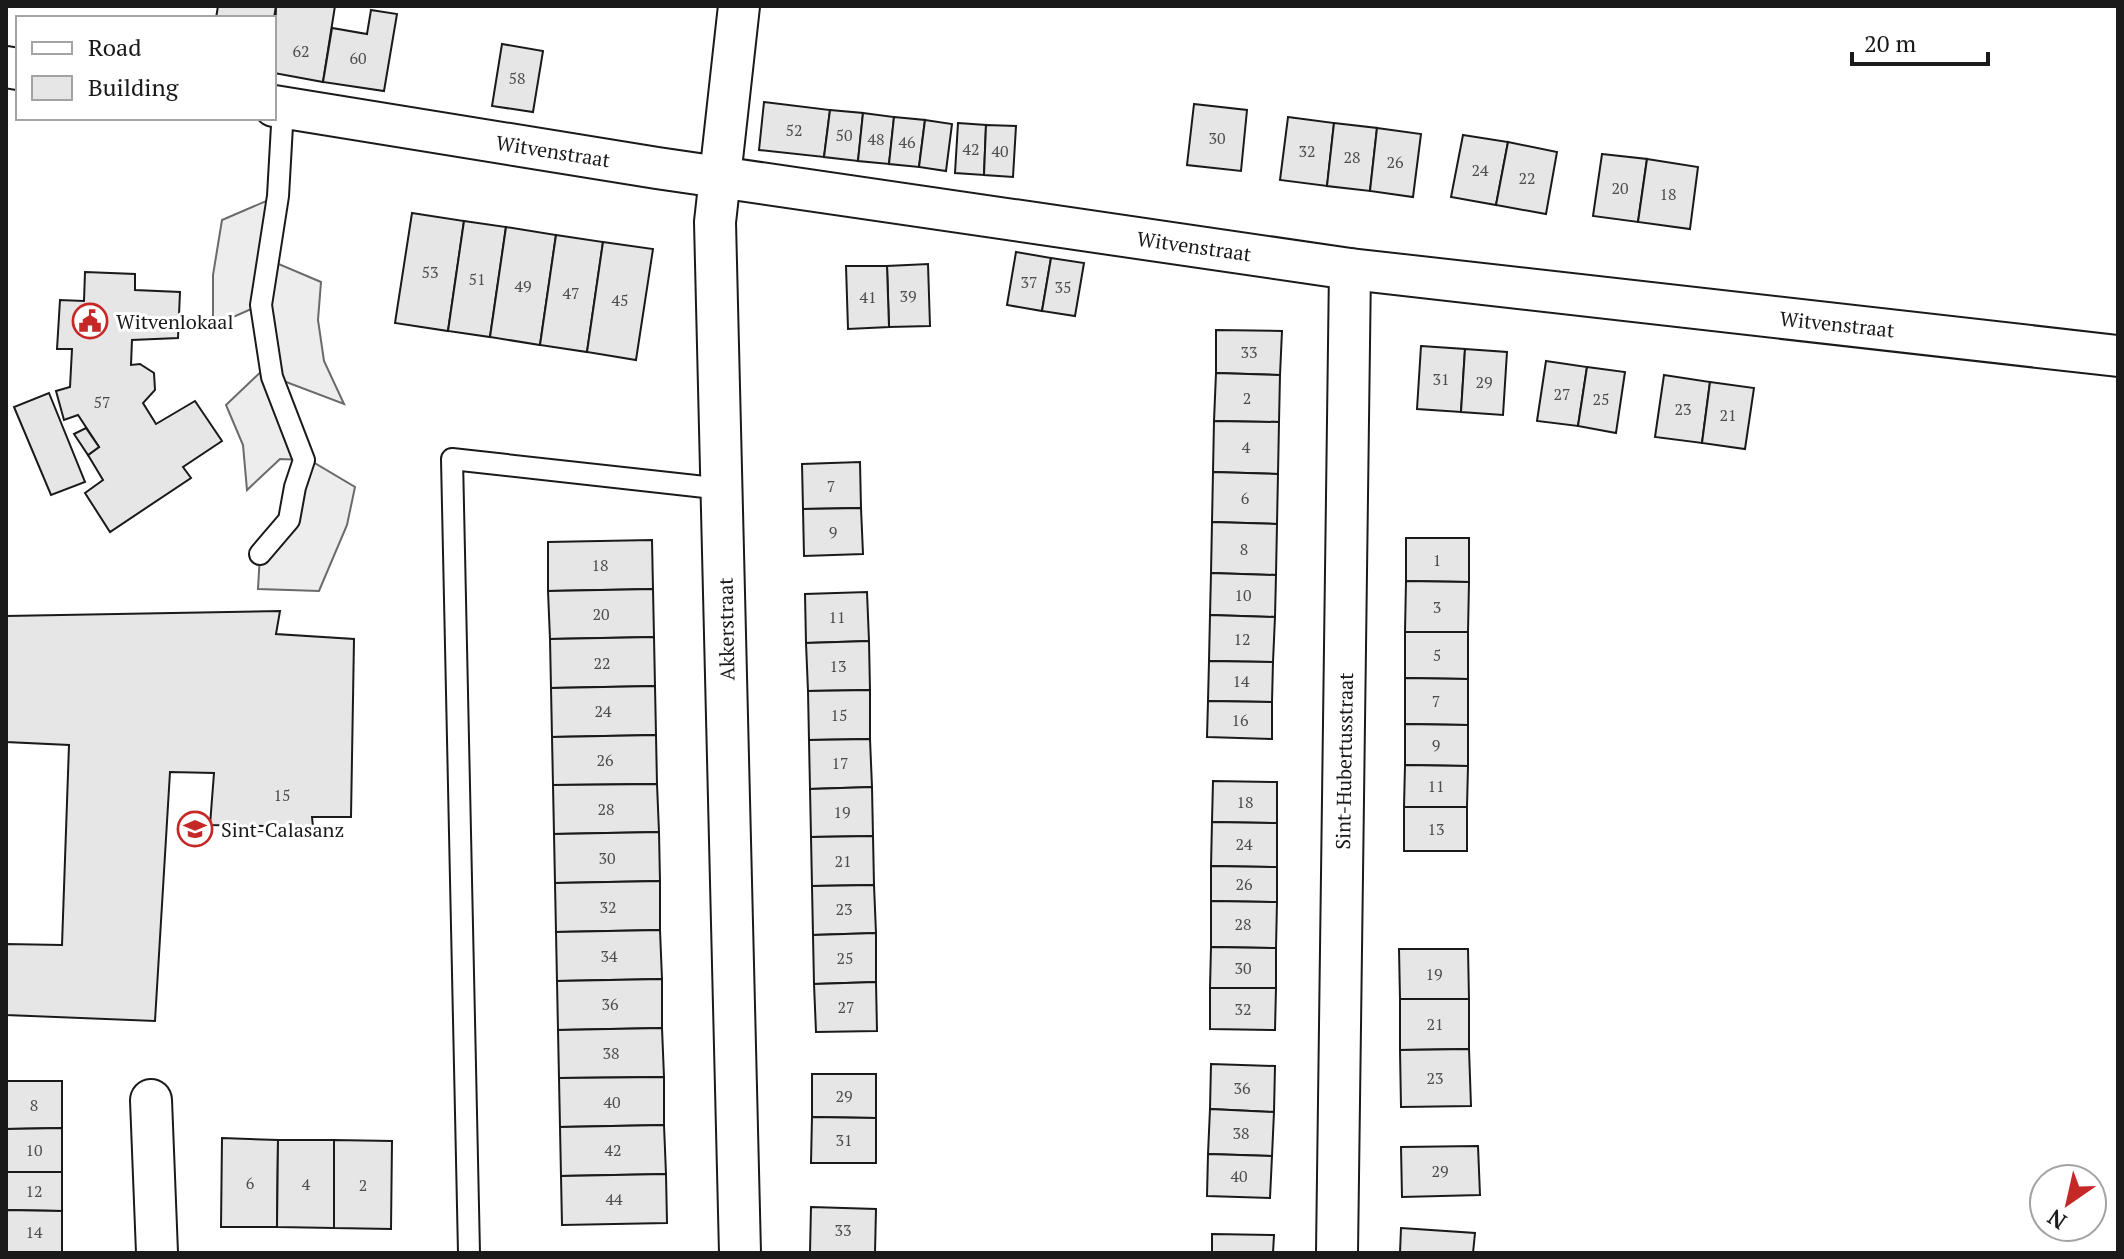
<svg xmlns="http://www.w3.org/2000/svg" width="2124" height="1259" font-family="'PT Serif',serif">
	<rect width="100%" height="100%" fill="#fff"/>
	<polygon fill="#ededed" stroke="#6a6a6a" stroke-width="2" points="278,196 269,260 321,282 318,320 324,361 344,404 273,377 303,456 355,487 347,525 319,591 258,589 260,554 289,520 303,460 280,459 247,490 243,445 226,405 269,364 260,305 213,326 213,275 222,220"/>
	<g fill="#e6e6e6" stroke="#1a1a1a" stroke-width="2">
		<polygon points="218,6 276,6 274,18 216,18"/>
		<polygon points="276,6 335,6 323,82 274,73"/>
		<polygon points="371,10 397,14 384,91 323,82 332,28 367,34"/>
		<polygon points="502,44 543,51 533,112 492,106"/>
		<polygon points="764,102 830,110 824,157 759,150"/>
		<polygon points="1194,104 1247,110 1241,171 1187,165"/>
		<polygon points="830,110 863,113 858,161 824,157"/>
		<polygon points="863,113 894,117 889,164 858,161"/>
		<polygon points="894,117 925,120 919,167 889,164"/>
		<polygon points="1288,117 1334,123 1327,186 1280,180"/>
		<polygon points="925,120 952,124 946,171 919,167"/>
		<polygon points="958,123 986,125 984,175 955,173"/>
		<polygon points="1334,123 1377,128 1370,191 1327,186"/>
		<polygon points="986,125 1016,126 1013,177 984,175"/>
		<polygon points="1377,128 1421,134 1413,197 1370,191"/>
		<polygon points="1463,135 1508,142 1496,205 1451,197"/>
		<polygon points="1508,142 1557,152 1546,214 1496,205"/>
		<polygon points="1602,154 1647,159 1638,222 1593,216"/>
		<polygon points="1647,159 1698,167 1690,229 1638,222"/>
		<polygon points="412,213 464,221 448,331 395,323"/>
		<polygon points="464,221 506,227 490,337 448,331"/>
		<polygon points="506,227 556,235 540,345 490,337"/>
		<polygon points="556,235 603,242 587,352 540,345"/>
		<polygon points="603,242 653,249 636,360 587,352"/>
		<polygon points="1016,252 1051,258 1042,311 1007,305"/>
		<polygon points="1051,258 1084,263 1075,316 1042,311"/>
		<polygon points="928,264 930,326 889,327 887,266"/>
		<polygon points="846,266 887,266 889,327 848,329"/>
		<polygon points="85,272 135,274 135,290 180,292 178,338 132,340 131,365 140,364 154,373 155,390 143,403 156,424 195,401 222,441 183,467 191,478 110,532 85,493 103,480 88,455 99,447 78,415 64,420 56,391 70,387 72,349 57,349 60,300 84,301"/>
		<polygon points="1216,330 1282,331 1280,375 1216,373"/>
		<polygon points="1421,346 1465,349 1461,412 1417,409"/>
		<polygon points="1465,349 1507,352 1503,415 1461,412"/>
		<polygon points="1546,361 1587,367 1578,426 1537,421"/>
		<polygon points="1587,367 1625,372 1616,433 1578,426"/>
		<polygon points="1216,373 1280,375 1279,422 1214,421"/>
		<polygon points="1664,375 1710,382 1702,443 1655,437"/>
		<polygon points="1710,382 1754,388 1745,449 1702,443"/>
		<polygon points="49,393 85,482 51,495 14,407"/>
		<polygon points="1214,421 1279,422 1278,474 1213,472"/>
		<polygon points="86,428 99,447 88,455 74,434"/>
		<polygon points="860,462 861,508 803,509 802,464"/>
		<polygon points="1213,472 1278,474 1277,524 1212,522"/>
		<polygon points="861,508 863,554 804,556 803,509"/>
		<polygon points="1212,522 1277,524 1276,575 1211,573"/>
		<polygon points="1406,538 1469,538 1469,582 1406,581"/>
		<polygon points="652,540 653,589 548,591 548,542"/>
		<polygon points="1211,573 1276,575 1275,617 1210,615"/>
		<polygon points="1406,581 1469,582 1468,632 1405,632"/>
		<polygon points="653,589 654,637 550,639 548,591"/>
		<polygon points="867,592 869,641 806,643 805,594"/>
		<polygon points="280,611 276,634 354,639 351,817 312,817 313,827 210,825 214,773 170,772 155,1021 6,1015 6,944 62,945 69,745 6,742 6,616"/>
		<polygon points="1210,615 1275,617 1273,662 1209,661"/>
		<polygon points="1405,632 1468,632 1468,679 1405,678"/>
		<polygon points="654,637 655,686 551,688 550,639"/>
		<polygon points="869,641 870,690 808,691 806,643"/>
		<polygon points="1209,661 1273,662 1272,702 1208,701"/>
		<polygon points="1405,678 1468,679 1468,725 1405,724"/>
		<polygon points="655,686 656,735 552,737 551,688"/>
		<polygon points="870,690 870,739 809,740 808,691"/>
		<polygon points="1208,701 1272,702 1272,739 1207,737"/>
		<polygon points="1405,724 1468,725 1468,766 1405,765"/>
		<polygon points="656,735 657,784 553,785 552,737"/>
		<polygon points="870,739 872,787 810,789 809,740"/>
		<polygon points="1405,765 1468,766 1467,807 1404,807"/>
		<polygon points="1213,781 1277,782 1277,823 1212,822"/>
		<polygon points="657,784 659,832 554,834 553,785"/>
		<polygon points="872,787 873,836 811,837 810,789"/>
		<rect x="1404" y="807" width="63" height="44"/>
		<polygon points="1212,822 1277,823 1277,867 1211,866"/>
		<polygon points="659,832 660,881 555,883 554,834"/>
		<polygon points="873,836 874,885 812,886 811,837"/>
		<polygon points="1211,866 1277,867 1277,902 1211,901"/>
		<polygon points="660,881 660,930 556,932 555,883"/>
		<polygon points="874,885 876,933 813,935 812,886"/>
		<polygon points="1211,901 1277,902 1276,948 1211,947"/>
		<polygon points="660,930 662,979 557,981 556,932"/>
		<polygon points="876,933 876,982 814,984 813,935"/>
		<polygon points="1211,947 1276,948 1276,988 1210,988"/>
		<polygon points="1399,949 1468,949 1469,999 1400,999"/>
		<polygon points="662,979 662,1028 558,1030 557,981"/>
		<polygon points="876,982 877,1031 816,1032 814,984"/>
		<polygon points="1210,988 1276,988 1275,1030 1210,1029"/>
		<polygon points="1400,999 1469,999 1469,1049 1400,1050"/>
		<polygon points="662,1028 664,1077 559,1078 558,1030"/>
		<polygon points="1469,1049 1471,1106 1401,1107 1400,1050"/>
		<polygon points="1211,1064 1275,1066 1274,1112 1210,1109"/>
		<polygon points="812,1074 876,1074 876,1118 812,1117"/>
		<polygon points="664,1077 664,1125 560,1127 559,1078"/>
		<polygon points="6,1081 62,1081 62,1128 6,1129"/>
		<polygon points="1210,1109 1274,1112 1272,1156 1208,1154"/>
		<polygon points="812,1117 876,1118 876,1163 811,1163"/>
		<polygon points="664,1125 666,1174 561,1176 560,1127"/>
		<polygon points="62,1128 62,1172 6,1172 6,1129"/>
		<polygon points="222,1138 278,1140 277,1227 221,1227"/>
		<polygon points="278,1140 334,1140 334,1228 277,1227"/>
		<polygon points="334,1140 392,1141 391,1229 334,1228"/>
		<polygon points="1478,1146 1480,1195 1402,1197 1401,1147"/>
		<polygon points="1208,1154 1272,1156 1270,1198 1207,1196"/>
		<polygon points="6,1172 62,1172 62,1211 6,1210"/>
		<polygon points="666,1174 667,1223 562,1225 561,1176"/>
		<polygon points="811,1207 876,1209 875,1253 810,1252"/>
		<polygon points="6,1210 62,1211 62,1253 6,1253"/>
		<polygon points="1401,1228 1475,1233 1473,1253 1400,1253"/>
		<polygon points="1212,1234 1274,1235 1273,1253 1212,1253"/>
	</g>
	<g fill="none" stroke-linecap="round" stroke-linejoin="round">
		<g stroke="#1a1a1a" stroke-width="24">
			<g id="lane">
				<polyline points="260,554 289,520 295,487 304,460 272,377 261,305 278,196 283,108"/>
				<polyline points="469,1253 452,459 723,489"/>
			</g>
		</g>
		<g stroke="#1a1a1a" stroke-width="44">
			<g id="street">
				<polyline points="739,6 715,222 740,1253"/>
				<polyline points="6,67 18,69"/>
				<polyline points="274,106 657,168 1350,269 2118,356"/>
				<polyline points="151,1100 157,1253"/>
				<polyline points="1337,1253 1350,269"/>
			</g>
		</g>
		<use href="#lane" stroke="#fff" stroke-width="20"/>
		<use href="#street" stroke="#fff" stroke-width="40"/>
	</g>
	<defs>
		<g id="civic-ring" transform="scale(1.8)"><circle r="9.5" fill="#fff" stroke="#c62828" stroke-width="1.5"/><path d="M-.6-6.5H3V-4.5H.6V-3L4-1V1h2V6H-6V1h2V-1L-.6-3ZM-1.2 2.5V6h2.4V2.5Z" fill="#c62828"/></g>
		<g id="school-ring" transform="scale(1.8)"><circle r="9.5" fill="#fff" stroke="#c62828" stroke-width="1.5"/><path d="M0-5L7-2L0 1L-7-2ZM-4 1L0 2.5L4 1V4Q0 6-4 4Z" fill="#c62828"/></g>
	</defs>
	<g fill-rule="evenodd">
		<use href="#civic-ring" x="90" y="321"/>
		<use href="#school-ring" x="195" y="829"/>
	</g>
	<g text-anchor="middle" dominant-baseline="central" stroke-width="6" stroke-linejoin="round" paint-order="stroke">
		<g font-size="16" fill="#4d4d4d">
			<text x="301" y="51">62</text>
			<text x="358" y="58">60</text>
			<text x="517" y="78">58</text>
			<text x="794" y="130">52</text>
			<text x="844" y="135">50</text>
			<text x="1217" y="138">30</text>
			<text x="876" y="139">48</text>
			<text x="907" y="142">46</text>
			<text x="971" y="149">42</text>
			<text x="1000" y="151">40</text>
			<text x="1307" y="151">32</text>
			<text x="1352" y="157">28</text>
			<text x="1395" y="162">26</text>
			<text x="1480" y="170">24</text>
			<text x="1527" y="178">22</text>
			<text x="1620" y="188">20</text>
			<text x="1668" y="194">18</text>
			<text x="430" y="272">53</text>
			<text x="477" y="279">51</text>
			<text x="1029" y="282">37</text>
			<text x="523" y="286">49</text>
			<text x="1063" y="287">35</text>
			<text x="571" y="293">47</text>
			<text x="908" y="296">39</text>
			<text x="868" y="297">41</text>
			<text x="620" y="300">45</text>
			<text x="1249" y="352">33</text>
			<text x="1441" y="379">31</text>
			<text x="1484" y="382">29</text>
			<text x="1562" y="394">27</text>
			<text x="1247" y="398">2</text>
			<text x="1601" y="399">25</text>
			<text x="102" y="402">57</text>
			<text x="1683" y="409">23</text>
			<text x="1728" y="415">21</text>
			<text x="1246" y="447">4</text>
			<text x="831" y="486">7</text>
			<text x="1245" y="498">6</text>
			<text x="833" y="532">9</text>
			<text x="1244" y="549">8</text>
			<text x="1437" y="560">1</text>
			<text x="600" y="565">18</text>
			<text x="1243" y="595">10</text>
			<text x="1437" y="607">3</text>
			<text x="601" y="614">20</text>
			<text x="837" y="617">11</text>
			<text x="1242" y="639">12</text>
			<text x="1437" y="655">5</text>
			<text x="602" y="663">22</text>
			<text x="838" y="666">13</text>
			<text x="1241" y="681">14</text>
			<text x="1436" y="701">7</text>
			<text x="603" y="711">24</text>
			<text x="839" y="715">15</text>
			<text x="1240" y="720">16</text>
			<text x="1436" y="745">9</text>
			<text x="605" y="760">26</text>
			<text x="840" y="763">17</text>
			<text x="1436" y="786">11</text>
			<text x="282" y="795">15</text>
			<text x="1245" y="802">18</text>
			<text x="606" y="809">28</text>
			<text x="842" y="812">19</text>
			<text x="1436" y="829">13</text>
			<text x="1244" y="844">24</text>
			<text x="607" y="858">30</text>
			<text x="843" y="861">21</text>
			<text x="1244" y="884">26</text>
			<text x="608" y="907">32</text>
			<text x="844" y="909">23</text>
			<text x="1243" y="924">28</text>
			<text x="609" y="956">34</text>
			<text x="845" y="958">25</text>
			<text x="1243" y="968">30</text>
			<text x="1434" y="974">19</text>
			<text x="610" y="1004">36</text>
			<text x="846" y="1007">27</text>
			<text x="1243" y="1009">32</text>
			<text x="1435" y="1024">21</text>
			<text x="611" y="1053">38</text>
			<text x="1435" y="1078">23</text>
			<text x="1242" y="1088">36</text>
			<text x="844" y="1096">29</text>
			<text x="612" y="1102">40</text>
			<text x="34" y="1105">8</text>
			<text x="1241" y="1133">38</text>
			<text x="844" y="1140">31</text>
			<text x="34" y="1150">10</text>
			<text x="613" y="1150">42</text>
			<text x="1440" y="1171">29</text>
			<text x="1239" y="1176">40</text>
			<text x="250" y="1183">6</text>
			<text x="306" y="1184">4</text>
			<text x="363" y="1185">2</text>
			<text x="34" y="1191">12</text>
			<text x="614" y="1199">44</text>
			<text x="843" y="1230">33</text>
			<text x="34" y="1232">14</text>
		</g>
		<g font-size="20" fill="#1a1a1a" stroke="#fff">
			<text transform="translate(553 151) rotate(9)">Witvenstraat</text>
			<text transform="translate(1194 246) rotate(8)">Witvenstraat</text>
			<text transform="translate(1837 324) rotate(6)">Witvenstraat</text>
			<text transform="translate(726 629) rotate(-91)">Akkerstraat</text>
			<text transform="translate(1344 761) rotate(-89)">Sint-Hubertusstraat</text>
		</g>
		<g font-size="20" fill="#1a1a1a" stroke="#fff" text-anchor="start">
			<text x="116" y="321">Witvenlokaal</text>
			<text x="221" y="829">Sint-Calasanz</text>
		</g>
	</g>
	<rect width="2124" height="1259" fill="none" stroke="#1a1a1a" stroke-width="16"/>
	<rect x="16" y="16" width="260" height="104" fill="#ffffff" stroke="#a3a3a3" stroke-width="2"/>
	<rect x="32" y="42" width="40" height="12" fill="#ffffff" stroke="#a3a3a3" stroke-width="2"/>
	<text x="88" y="56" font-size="24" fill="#1a1a1a">Road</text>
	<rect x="32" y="76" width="40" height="24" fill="#e6e6e6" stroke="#a3a3a3" stroke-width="2"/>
	<text x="88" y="96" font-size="24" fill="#1a1a1a">Building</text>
	<g transform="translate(2068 1203) rotate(214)"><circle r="38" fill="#ffffff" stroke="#a3a3a3" stroke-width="2"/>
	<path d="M0-6L14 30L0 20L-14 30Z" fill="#c62828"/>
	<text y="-12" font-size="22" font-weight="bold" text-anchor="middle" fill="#1a1a1a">N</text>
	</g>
	<path d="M1852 52v12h136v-12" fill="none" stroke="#1a1a1a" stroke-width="4"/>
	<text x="1864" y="52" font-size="24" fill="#1a1a1a" stroke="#ffffff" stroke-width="6" paint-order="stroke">20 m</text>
</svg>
